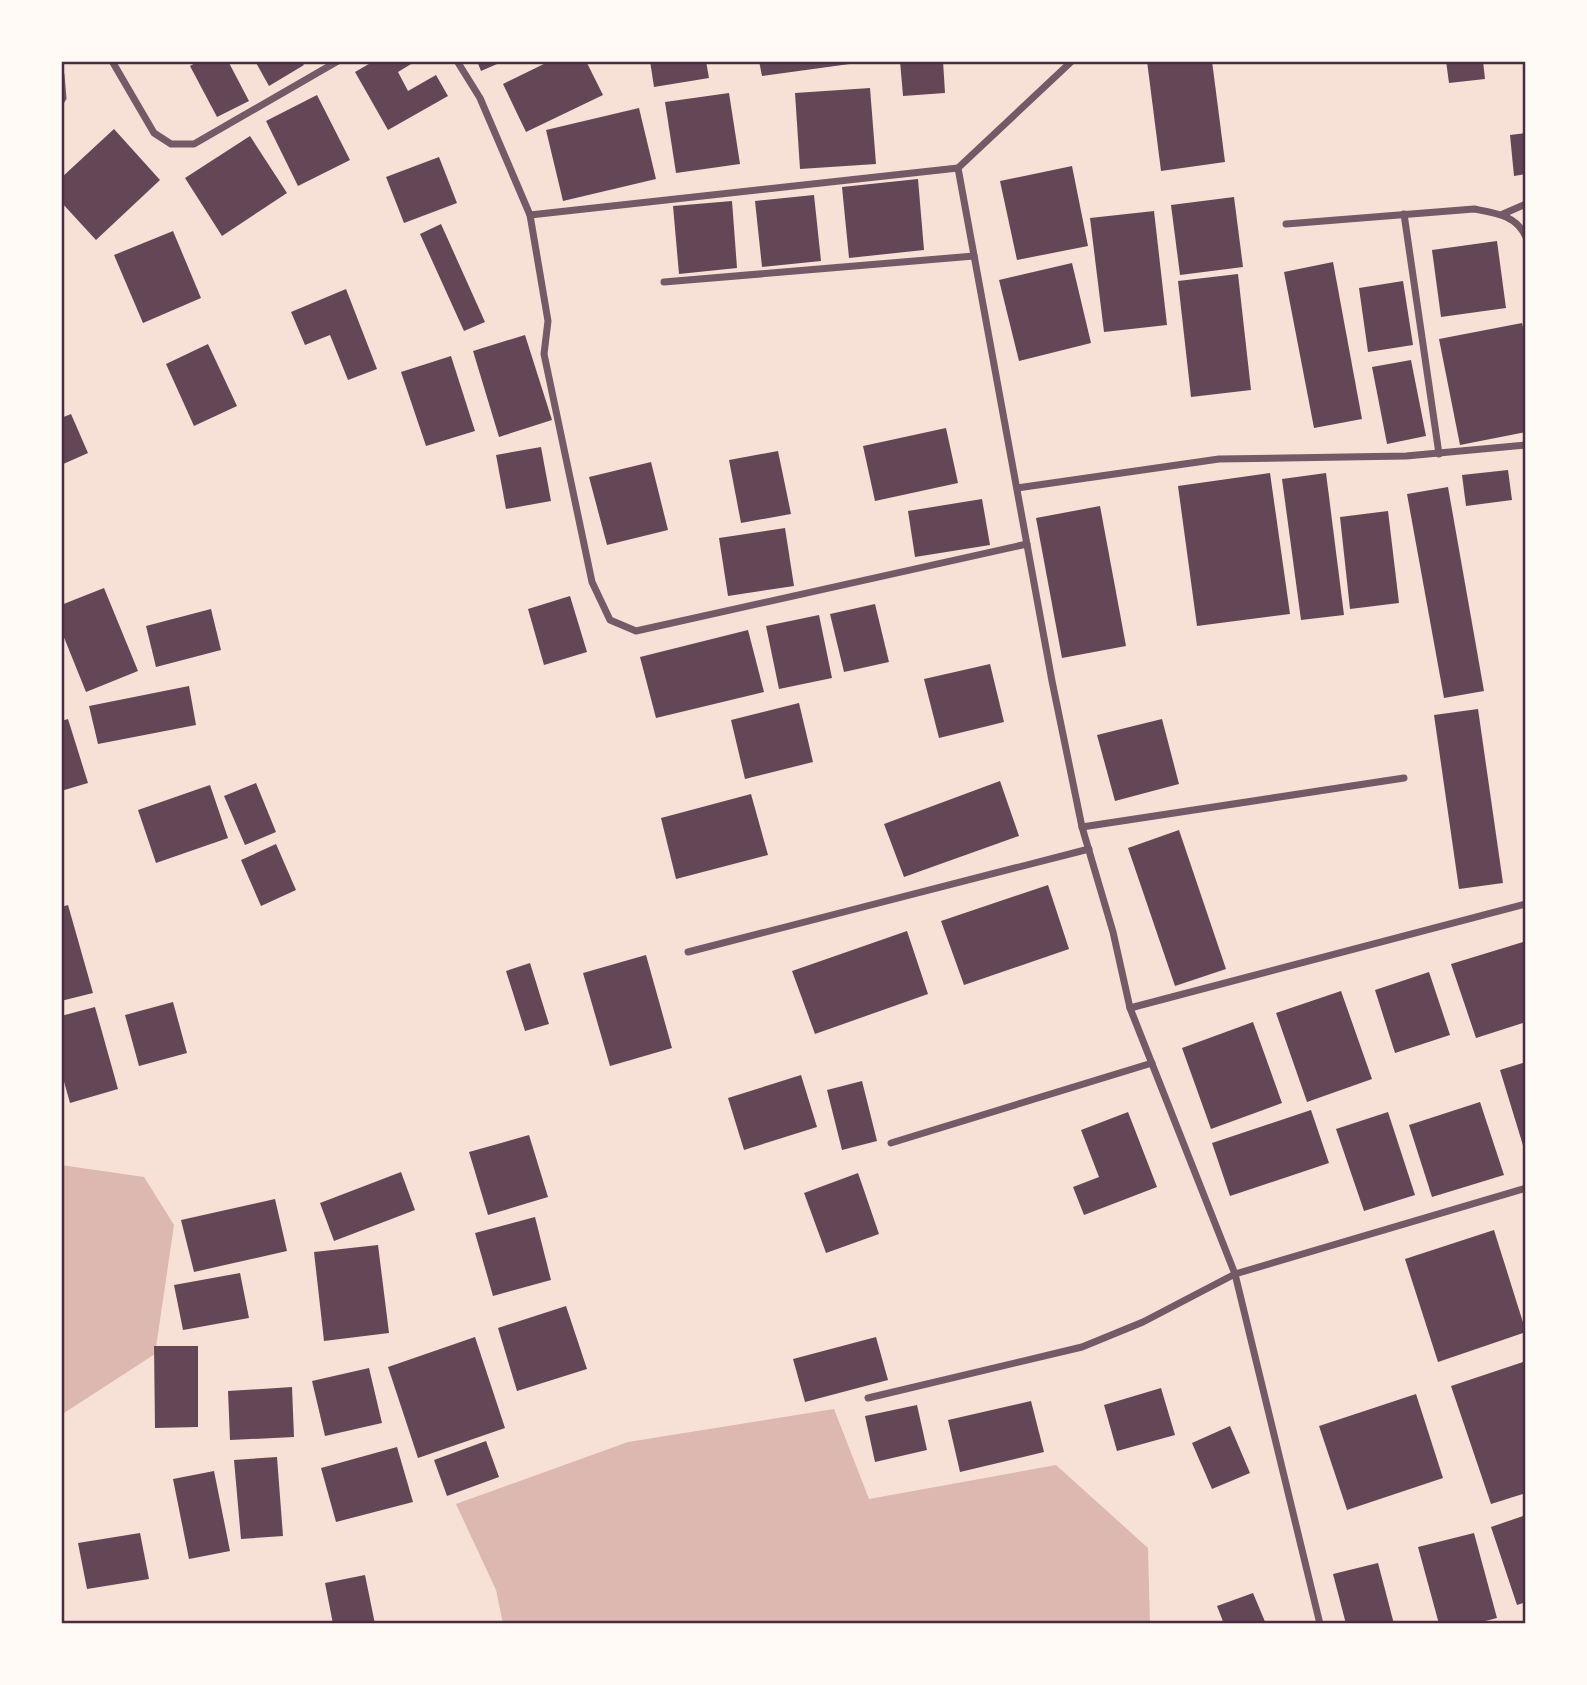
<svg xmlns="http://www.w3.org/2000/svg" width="1587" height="1685" font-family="'Fira Sans',sans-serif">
	<rect width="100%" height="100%" fill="#f7e1d7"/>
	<g fill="#dcb8b0">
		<polygon points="61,1165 144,1177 174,1225 155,1354 61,1415"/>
		<polygon points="834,1409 869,1499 1056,1465 1148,1548 1150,1624 503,1624 496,1590 456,1504 628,1442"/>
	</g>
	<g fill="#644757">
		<polygon points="199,61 228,61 249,101 217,117 190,66"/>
		<polygon points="255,61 301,61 304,65 269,86"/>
		<polygon points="374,61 416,61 398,72 408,91 436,75 448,96 388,130 355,72"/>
		<polygon points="477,61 504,61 481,71"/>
		<polygon points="550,61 586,61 603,95 526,132 503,84"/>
		<polygon points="650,61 706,61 709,78 654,87"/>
		<polygon points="759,61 857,61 857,63 762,76"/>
		<polygon points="900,61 943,61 945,93 903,96"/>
		<polygon points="1147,61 1212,61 1225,162 1161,171"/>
		<polygon points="1446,61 1483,61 1485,79 1449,83"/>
		<polygon points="870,88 876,164 800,169 795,93"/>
		<polygon points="729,93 740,164 676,173 665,102"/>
		<polygon points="317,95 350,160 298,186 266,121"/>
		<polygon points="639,108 656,179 563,201 546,130"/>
		<polygon points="114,129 160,180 96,240 61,202 61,178"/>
		<polygon points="1526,133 1526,174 1514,176 1510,135"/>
		<polygon points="250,136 287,193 222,236 185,178"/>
		<polygon points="439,157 457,203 404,223 386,177"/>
		<polygon points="1072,166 1088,246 1017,260 1000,181"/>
		<polygon points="918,179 924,250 849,258 842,187"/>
		<polygon points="814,195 821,261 762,267 755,201"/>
		<polygon points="1234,197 1243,267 1180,275 1171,205"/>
		<polygon points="732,201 737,268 679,274 673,206"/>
		<polygon points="1154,211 1167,325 1104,332 1090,218"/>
		<polygon points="441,224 485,322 464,331 420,234"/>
		<polygon points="173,231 201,298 143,323 114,255"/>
		<polygon points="1497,241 1506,308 1441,317 1432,250"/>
		<polygon points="1333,262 1362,419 1314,428 1284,272"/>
		<polygon points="1072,263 1091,343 1019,361 999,280"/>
		<polygon points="1238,274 1251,390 1191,397 1178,281"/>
		<polygon points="1403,281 1413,345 1368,352 1359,288"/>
		<polygon points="346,289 377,369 348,380 330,335 305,345 291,312"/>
		<polygon points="1522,323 1526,340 1526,432 1460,445 1439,339"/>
		<polygon points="525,335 552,420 499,437 473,351"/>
		<polygon points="208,344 237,406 194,426 166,364"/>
		<polygon points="451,356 475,431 426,446 401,372"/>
		<polygon points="1411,360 1426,436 1387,444 1372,367"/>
		<polygon points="71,414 88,453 61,465 61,418"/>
		<polygon points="946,428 958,483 875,501 863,446"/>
		<polygon points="541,447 551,501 506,509 496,455"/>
		<polygon points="778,451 791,514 741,523 729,460"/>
		<polygon points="651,462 668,530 607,545 589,477"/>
		<polygon points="1508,470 1512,500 1466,506 1462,475"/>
		<polygon points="1270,473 1290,614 1197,626 1178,486"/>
		<polygon points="1326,473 1344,615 1301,620 1282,479"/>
		<polygon points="1448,487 1484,691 1444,698 1407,494"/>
		<polygon points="982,499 990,545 915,557 908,511"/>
		<polygon points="1100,506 1126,646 1062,658 1036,518"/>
		<polygon points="1388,511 1399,603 1350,609 1340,517"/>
		<polygon points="785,528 794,586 728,596 719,538"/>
		<polygon points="104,588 138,671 86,692 61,630 61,605"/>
		<polygon points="570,596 587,652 544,665 528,609"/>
		<polygon points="875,604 889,662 844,672 830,614"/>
		<polygon points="211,609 221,650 156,667 146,626"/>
		<polygon points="819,615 832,678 779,689 766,626"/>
		<polygon points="748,630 764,692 656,718 640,657"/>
		<polygon points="990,664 1004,722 939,738 924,679"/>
		<polygon points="189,686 196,725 98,744 89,706"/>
		<polygon points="799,703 813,762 745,779 731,720"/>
		<polygon points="1478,709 1503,883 1459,889 1434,715"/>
		<polygon points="68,719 88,783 61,791 61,721"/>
		<polygon points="1162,719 1179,784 1115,801 1097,735"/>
		<polygon points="1000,781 1019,836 904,877 884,824"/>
		<polygon points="256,783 276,832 245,845 224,796"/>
		<polygon points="210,785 228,838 156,863 138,810"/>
		<polygon points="751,794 768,855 676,879 661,818"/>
		<polygon points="1179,830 1226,969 1175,986 1128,848"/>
		<polygon points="276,844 296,890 261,906 241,860"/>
		<polygon points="1048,885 1069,949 964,985 941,921"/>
		<polygon points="68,905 93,993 61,1001 61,907"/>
		<polygon points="907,931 928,994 815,1034 792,971"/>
		<polygon points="1523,942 1526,949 1526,1022 1476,1038 1451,964"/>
		<polygon points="646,955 672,1048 610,1066 583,973"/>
		<polygon points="530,963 549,1024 525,1031 506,971"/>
		<polygon points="1429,972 1450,1035 1395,1053 1375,990"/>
		<polygon points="1341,991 1372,1079 1307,1102 1276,1013"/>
		<polygon points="173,1002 187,1053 139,1066 125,1015"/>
		<polygon points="95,1007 118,1089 70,1103 61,1071 61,1016"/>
		<polygon points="1253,1022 1282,1103 1211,1129 1182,1048"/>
		<polygon points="1526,1062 1526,1152 1525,1152 1500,1070"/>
		<polygon points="801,1075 817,1127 744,1150 728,1098"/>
		<polygon points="862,1081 877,1141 842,1150 827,1090"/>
		<polygon points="1480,1102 1504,1175 1432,1197 1409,1125"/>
		<polygon points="1311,1110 1329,1163 1230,1196 1212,1143"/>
		<polygon points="1128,1112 1157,1187 1084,1215 1073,1187 1099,1177 1081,1130"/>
		<polygon points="1388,1112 1415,1195 1364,1211 1336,1129"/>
		<polygon points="529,1135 548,1197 488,1215 469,1152"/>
		<polygon points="401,1172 415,1210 334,1241 320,1203"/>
		<polygon points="858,1173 879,1234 826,1253 804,1193"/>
		<polygon points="275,1199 287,1251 194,1272 181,1220"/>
		<polygon points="535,1217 551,1280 493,1296 475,1233"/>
		<polygon points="1494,1230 1526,1332 1438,1362 1405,1259"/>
		<polygon points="378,1245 389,1333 324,1341 314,1252"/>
		<polygon points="240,1273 249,1318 183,1330 174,1285"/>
		<polygon points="566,1306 587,1369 517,1391 498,1328"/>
		<polygon points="475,1337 505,1428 418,1458 388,1367"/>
		<polygon points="876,1337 888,1380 805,1402 793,1359"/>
		<polygon points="154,1346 198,1346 198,1427 155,1428"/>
		<polygon points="1526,1361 1526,1493 1491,1504 1451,1386"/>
		<polygon points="369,1368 382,1423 325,1436 312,1381"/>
		<polygon points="292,1387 294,1437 230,1440 228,1391"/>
		<polygon points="1161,1388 1175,1435 1117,1451 1104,1405"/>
		<polygon points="1416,1394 1443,1478 1347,1510 1319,1426"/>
		<polygon points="1031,1401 1044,1452 960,1472 948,1420"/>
		<polygon points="917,1405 927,1450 875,1462 865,1416"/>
		<polygon points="1230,1426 1250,1473 1212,1489 1192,1443"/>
		<polygon points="486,1441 499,1477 447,1496 434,1460"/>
		<polygon points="397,1447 413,1502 336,1522 321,1468"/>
		<polygon points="277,1457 283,1536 241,1539 234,1460"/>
		<polygon points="214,1471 230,1551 189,1559 173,1479"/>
		<polygon points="1526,1515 1526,1602 1517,1605 1491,1527"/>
		<polygon points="140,1533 149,1579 87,1589 78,1543"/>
		<polygon points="1474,1533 1497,1618 1474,1624 1439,1624 1418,1547"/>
		<polygon points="1378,1563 1394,1624 1346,1624 1333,1574"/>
		<polygon points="365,1575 375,1624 333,1624 325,1583"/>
		<polygon points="1253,1593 1266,1624 1224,1624 1217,1606"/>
	</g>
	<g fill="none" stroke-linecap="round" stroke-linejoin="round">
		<g stroke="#755966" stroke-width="7">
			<polyline points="112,61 154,133 171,144 194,144 338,61"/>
			<polyline points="457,61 480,98 530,215 958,168"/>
			<polyline points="1072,61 958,168 1052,681 1082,827 1113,932 1130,1008 1235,1274 1320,1624"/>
			<polyline points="61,75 63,98 61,101"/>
			<polyline points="1404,214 1439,454"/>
			<polyline points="1503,214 1526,204"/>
			<polyline points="530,215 548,321 544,354 592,582 610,620 636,631 1027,544"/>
			<path d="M1286 224 1474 209C1496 213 1516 215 1526 237"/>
			<polyline points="664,282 974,256"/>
			<polyline points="1017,488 1219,459 1406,456 1526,445"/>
			<polyline points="1082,827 1404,778"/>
			<polyline points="688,952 1089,849"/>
			<polyline points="1130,1008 1526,904"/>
			<polyline points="891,1143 1152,1063"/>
			<polyline points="868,1398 1082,1347 1143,1322 1235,1274 1526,1188"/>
		</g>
	</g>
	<rect width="1587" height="1685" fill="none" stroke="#fffaf5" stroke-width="126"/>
	<rect x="63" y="63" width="1461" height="1559" fill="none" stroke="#4a2c40" stroke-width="2.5"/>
</svg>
